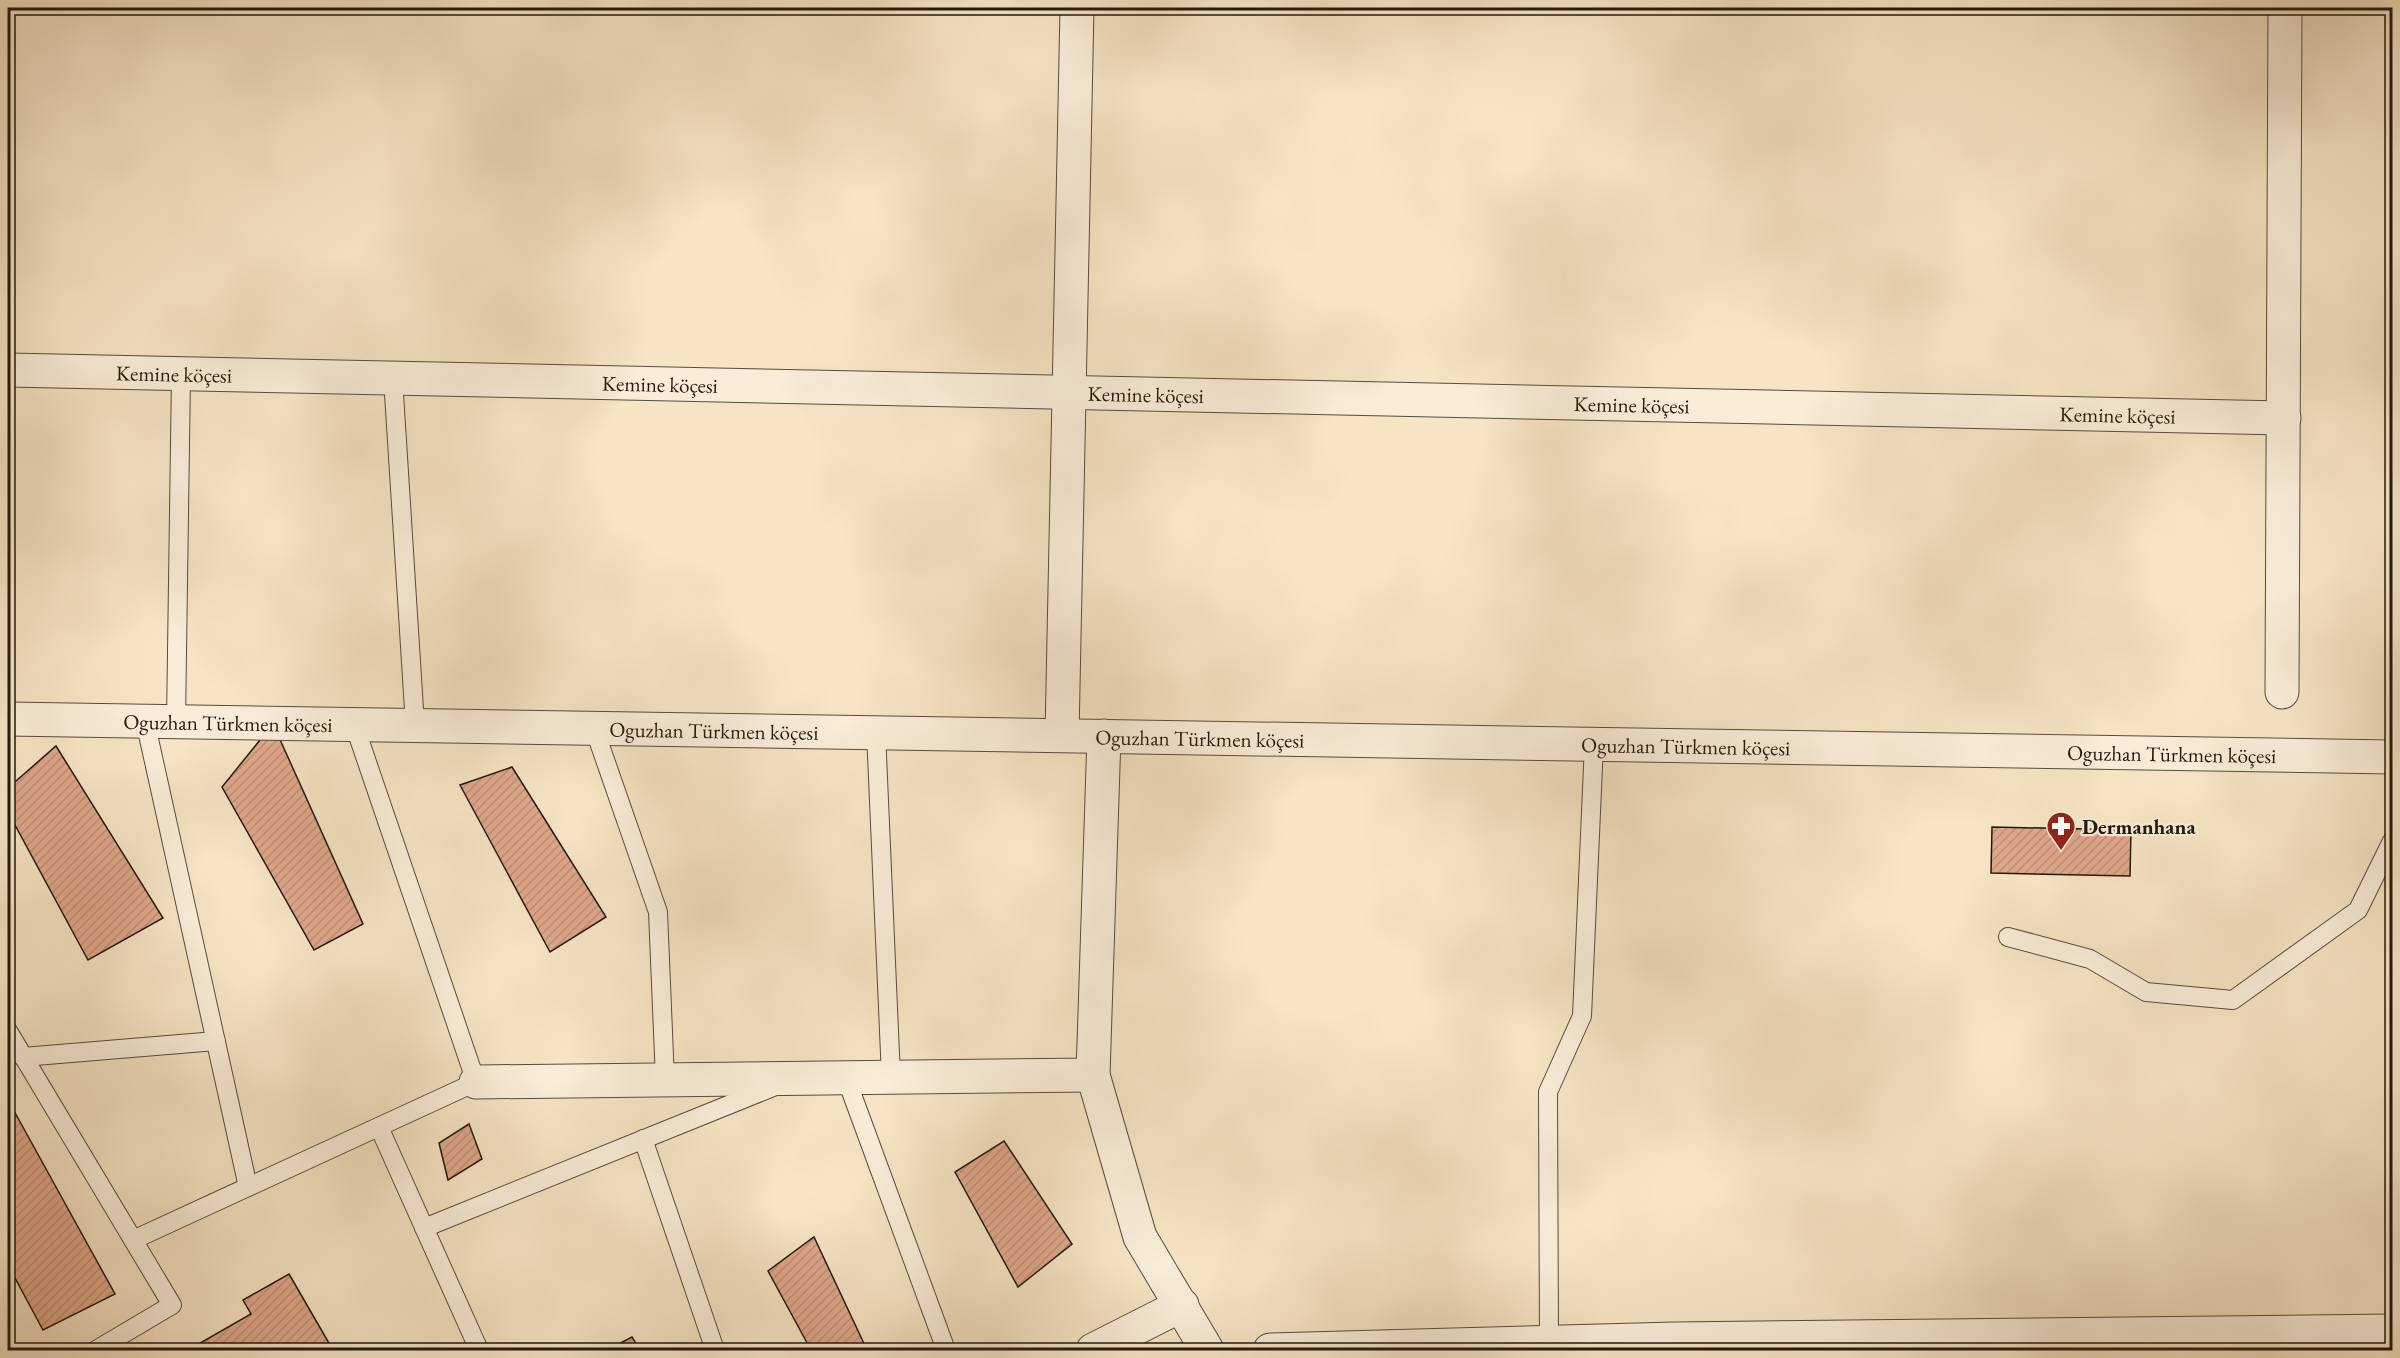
<svg xmlns="http://www.w3.org/2000/svg" width="2400" height="1358" font-family="'EB Garamond',serif">
	<defs>
		<pattern id="building-hatch" width="6" height="6" patternUnits="userSpaceOnUse" patternTransform="scale(1.5)"><rect width="6" height="6" fill="#dfa78a"/><path d="M-1 1l2-2M0 6l6-6M5 7l2-2" fill="none" stroke="#bf8f76"/></pattern>
	</defs>
	<rect width="100%" height="100%" fill="#f6e4c4"/>
	<filter id="stains"><feTurbulence type="fractalNoise" baseFrequency=".00333" numOctaves="4"/><feColorMatrix values="0 0 0 0 .2 0 0 0 0 .09 0 0 0 0 .02 0 0 0 .5 -.17"/></filter>
	<radialGradient id="worn" r=".72"><stop offset=".6" stop-color="#630" stop-opacity="0"/><stop offset="1" stop-color="#630" stop-opacity=".3"/></radialGradient>
	<g fill="url(#building-hatch)" stroke="#21190e" stroke-width="1.5">
		<polygon points="273,724 363,924 314,950 222,787"/>
		<polygon points="56,746 163,918 88,960 8,812 8,788"/>
		<polygon points="512,767 606,917 550,952 460,785"/>
		<polygon points="1992,827 2131,830 2130,876 1991,873"/>
		<polygon points="8,1100 115,1294 43,1330 8,1265"/>
		<polygon points="469,1124 482,1159 448,1180 439,1143"/>
		<polygon points="1004,1141 1072,1244 1018,1287 955,1172"/>
		<polygon points="814,1237 867,1350 811,1350 768,1271"/>
		<polygon points="289,1274 333,1350 188,1350 251,1314 243,1300"/>
		<polygon points="632,1337 640,1350 607,1350"/>
	</g>
	<g fill="none" stroke-linecap="round" stroke-linejoin="round">
		<g stroke="#564c3c" stroke-width="20">
			<g id="service">
				<polyline points="393,378 415,725"/>
				<polyline points="145,721 248,1187"/>
				<polyline points="176,722 181,374"/>
				<polyline points="594,728 658,912 665,1080"/>
				<polyline points="876,732 891,1077"/>
				<polyline points="2008,937 2090,959 2146,992 2233,1000 2358,910 2392,841"/>
				<polyline points="8,1031 172,1305 96,1350"/>
				<polyline points="23,1057 216,1041"/>
				<polyline points="846,1078 946,1350"/>
				<polyline points="379,1127 479,1350"/>
				<polyline points="643,1139 715,1350"/>
				<polyline points="424,1228 773,1087"/>
				<polyline points="133,1240 476,1082 354,724"/>
				<polyline points="1549,1343 1548,1092 1582,1016 1594,744"/>
			</g>
		</g>
		<g stroke="#564c3c" stroke-width="35">
			<g id="minor">
				<path id="s1" d="M8 370 2284 418"/>
				<polyline points="2282,692 2285,8"/>
				<path id="s2" d="M8 719 2392 757"/>
				<polyline points="1062,735 1077,8"/>
				<polyline points="1104,736 1093,1075 1140,1237 1207,1350"/>
				<polyline points="476,1082 1093,1075"/>
				<polyline points="1093,1350 1182,1305"/>
				<polyline points="1270,1350 1675,1339 2392,1331"/>
			</g>
		</g>
		<use href="#service" stroke="#f9edd9" stroke-width="18"/>
		<use href="#minor" stroke="#f9edd9" stroke-width="33"/>
	</g>
	<defs>
		<g id="pharmacy-pin" transform="scale(1.5)"><path d="M0 17L-7.5 6A9.5 9.5 0 1 1 7.5 6Z" fill="#8f2418" stroke="#f9edd9"/><path d="M-2-6h4v4h4v4h-4v4h-4v-4h-4v-4h4Z" fill="#fff"/></g>
	</defs>
	<g fill-rule="evenodd">
		<use href="#pharmacy-pin" x="2061" y="826"/>
	</g>
	<g text-anchor="middle" dominant-baseline="central" stroke-width="4.5" stroke-linejoin="round" paint-order="stroke">
		<g font-size="21" fill="#21190e" stroke="#f9edd9">
			<text stroke="none"><textPath href="#s1" startOffset="166">Kemine köçesi</textPath></text>
			<text stroke="none"><textPath href="#s1" startOffset="652">Kemine köçesi</textPath></text>
			<text stroke="none"><textPath href="#s1" startOffset="1138">Kemine köçesi</textPath></text>
			<text stroke="none"><textPath href="#s1" startOffset="1624">Kemine köçesi</textPath></text>
			<text stroke="none"><textPath href="#s1" startOffset="2110">Kemine köçesi</textPath></text>
			<text stroke="none"><textPath href="#s2" startOffset="220">Oguzhan Türkmen köçesi</textPath></text>
			<text stroke="none"><textPath href="#s2" startOffset="706">Oguzhan Türkmen köçesi</textPath></text>
			<text stroke="none"><textPath href="#s2" startOffset="1192">Oguzhan Türkmen köçesi</textPath></text>
			<text stroke="none"><textPath href="#s2" startOffset="1678">Oguzhan Türkmen köçesi</textPath></text>
			<text stroke="none"><textPath href="#s2" startOffset="2164">Oguzhan Türkmen köçesi</textPath></text>
		</g>
		<g font-size="21" font-weight="bold" fill="#21190e" stroke="#f9edd9" text-anchor="start">
			<text x="2082" y="826">Dermanhana</text>
		</g>
	</g>
	<rect width="2400" height="1358" fill="none" stroke="#f6e4c4" stroke-width="30"/>
	<rect x="9" y="9" width="2382" height="1340" fill="none" stroke="#21190e" stroke-width="3"/>
	<rect x="15" y="15" width="2370" height="1328" fill="none" stroke="#21190e" stroke-width="1.5"/>
	<rect width="100%" height="100%" filter="url(#stains)"/>
	<rect width="100%" height="100%" fill="url(#worn)"/>
</svg>
